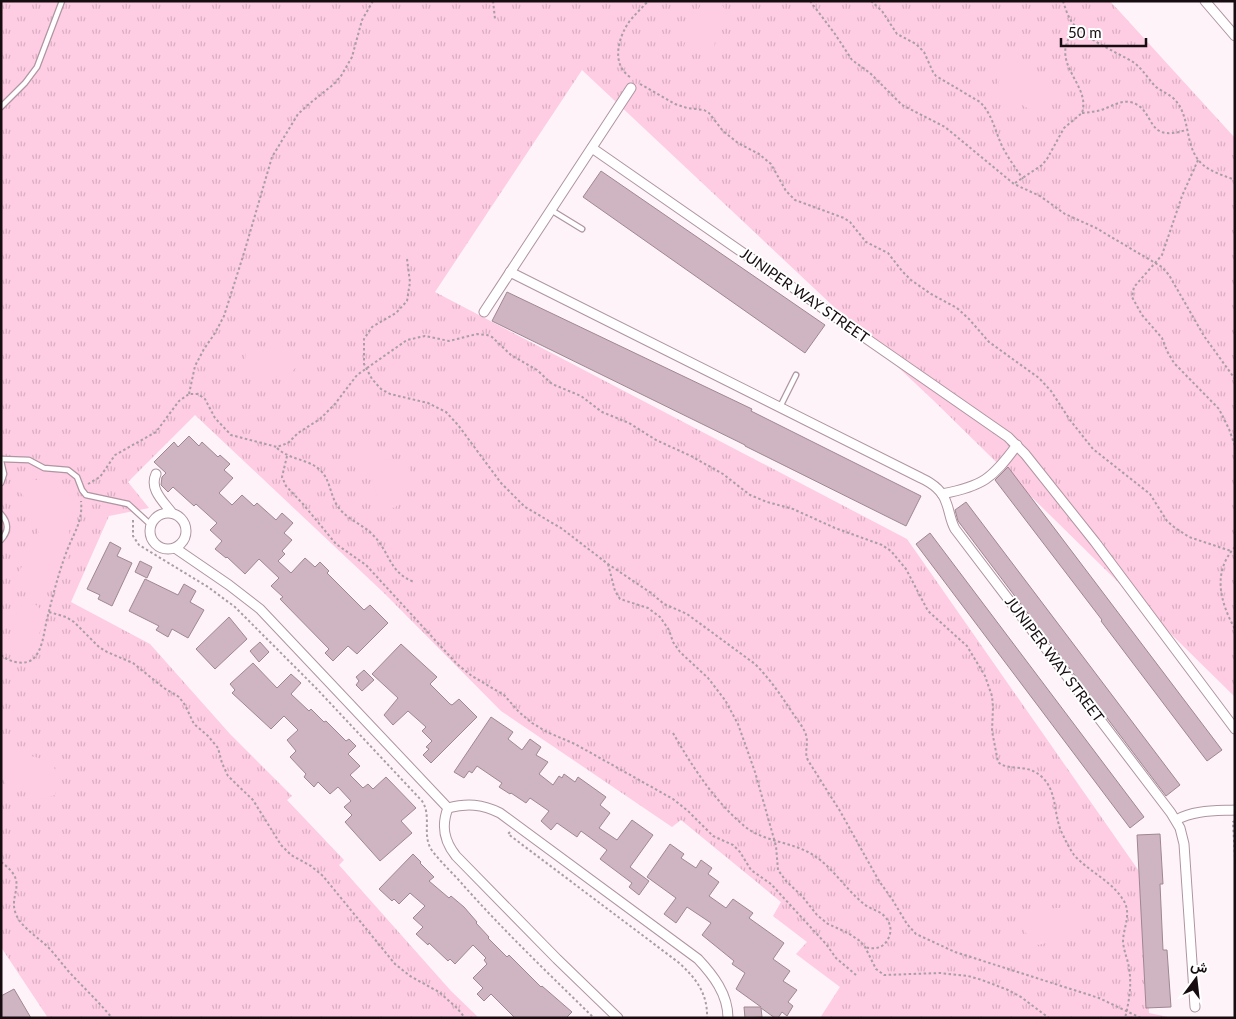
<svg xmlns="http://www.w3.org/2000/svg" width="1236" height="1019" font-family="Lato,Vazirmatn,sans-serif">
	<defs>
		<pattern id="grass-tufts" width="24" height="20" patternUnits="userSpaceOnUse" patternTransform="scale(1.25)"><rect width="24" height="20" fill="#fecce3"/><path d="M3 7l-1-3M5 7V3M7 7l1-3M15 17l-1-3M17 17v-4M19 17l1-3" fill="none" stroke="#d9aec2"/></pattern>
	</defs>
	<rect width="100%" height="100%" fill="#fef3f8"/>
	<polygon fill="url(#grass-tufts)" points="1,1 1110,1 1235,138 1235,697 933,400 582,70 435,292 907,539 1141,874 1149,1013 1173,1018 820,1018 840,987 796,954 807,942 773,916 781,902 681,820 672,827 501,711 384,593 195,415 128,482 149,508 109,516 71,602 150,644 230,734 292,796 287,800 344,860 339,865 451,991 479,1018 48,1018 1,947"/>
	<g fill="#fecce3">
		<polygon points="702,1 720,1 727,14 716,22 714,56 684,46"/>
		<polygon points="1013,57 1027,60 1040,80 1057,90 1051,105 1029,109 1003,94 998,85 1003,66"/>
		<polygon points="247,347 292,349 301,362 289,375 262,379 244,366"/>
		<polygon points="375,441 384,460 404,459 415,480 395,508 380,505 372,479 355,468 359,446"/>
		<polygon points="28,480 47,480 73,497 78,515 69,525 70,553 52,582 40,591 22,586 17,574 31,553 39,531 29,502 19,491"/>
		<path d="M26 604 36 605 46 614 36 643 30 653 18 654C8 636 15 626 17 608Z"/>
		<polygon points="4,742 27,755 50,761 59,776 55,795 41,799 30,786 8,789 1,774 1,743"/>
		<polygon points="1076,906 1087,921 1078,935 1038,945 1025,932 1025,913 1039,910"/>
	</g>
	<g fill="#cfb5c1" stroke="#9f8792">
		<polygon points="601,171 825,325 805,353 583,197"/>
		<polygon points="507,292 752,409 751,411 921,496 906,526 745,446 745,445 492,321"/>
		<polygon points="189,436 199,446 202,442 218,457 220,455 230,464 224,470 233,478 219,493 232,505 242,495 254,506 257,503 276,520 282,513 293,523 284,533 292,540 282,551 285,554 278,561 291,573 305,558 315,567 320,562 329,571 327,573 364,610 370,605 388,623 357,654 348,646 333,661 325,653 329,649 280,599 283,597 271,586 279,578 259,559 245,574 227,557 226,558 215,549 222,541 210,530 217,523 196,504 194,506 173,487 168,492 161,485 162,477 166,473 154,462 174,442 178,447"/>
		<polygon points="1008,467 1222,750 1207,761 1101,621 1102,620 995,480"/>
		<polygon points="966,502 1180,785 1166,796 958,521 955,510"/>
		<polygon points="930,533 1144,817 1130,828 916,544"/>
		<polygon points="110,542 121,548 117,556 132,563 112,606 98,599 100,595 87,589"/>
		<polygon points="140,561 152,567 147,578 135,572"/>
		<polygon points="145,579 178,595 184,584 196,591 190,602 204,610 188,638 172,629 168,637 156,630 159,626 129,611"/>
		<polygon points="229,617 247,639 215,669 196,649"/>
		<polygon points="260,642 269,652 259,662 250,651"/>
		<polygon points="401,644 437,677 430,684 450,704 452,705 459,699 477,717 431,763 423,755 429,749 426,747 432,741 422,731 426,727 408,711 393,725 384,715 398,698 372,674"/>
		<polygon points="253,663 277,688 291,674 301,683 291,694 309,711 311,709 324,722 326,721 346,741 349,739 356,746 348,754 360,766 350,775 363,788 368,784 373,789 386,777 416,808 401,821 412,833 380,861 345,822 352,815 344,807 351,801 338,787 330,794 318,782 314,787 304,777 306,774 290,757 296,751 287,740 298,730 284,716 271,729 232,693 235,690 230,684"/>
		<polygon points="364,670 374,680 362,691 356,685 359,681 356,677"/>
		<polygon points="491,717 513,732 508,739 522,750 530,739 541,747 536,755 548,762 539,774 553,785 559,776 562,778 564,774 575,782 578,777 606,797 600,805 610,813 599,828 617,840 632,820 653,835 630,867 649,881 639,895 629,887 632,883 600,859 607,850 581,831 577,837 557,823 551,830 541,821 549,811 530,798 526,803 511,793 510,794 499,787 502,783 477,766 472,773 469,771 464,778 454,772"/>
		<polygon points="1160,834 1163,884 1160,884 1163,950 1167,950 1171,1007 1146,1008 1137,835"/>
		<polygon points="670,844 684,854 681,858 696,868 701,860 712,868 708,874 719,882 709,896 726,908 733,899 753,913 749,918 784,943 773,959 790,971 783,981 797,990 788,1002 793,1006 787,1016 782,1012 778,1018 775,1018 761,1008 762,1017 745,1018 744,1007 761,1007 736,989 745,973 732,964 734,961 702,935 711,923 687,907 676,923 664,914 676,898 647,877"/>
		<polygon points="413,854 421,862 420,863 434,877 429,881 449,898 451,896 464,907 477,922 476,923 489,937 488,938 507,957 509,955 541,987 542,986 572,1012 566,1018 515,1018 491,994 484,1001 477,994 483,988 473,978 487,964 484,960 486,958 473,945 455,964 450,959 448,961 429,943 428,945 416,934 423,927 413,918 425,906 410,893 399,904 394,899 392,901 379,889"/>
		<polygon points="14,989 31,1018 1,1018 1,996"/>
	</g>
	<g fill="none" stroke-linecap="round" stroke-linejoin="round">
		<g stroke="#af95a1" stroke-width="7">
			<g id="lane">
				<polyline points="1,107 25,83 37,67 62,1"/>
				<polyline points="551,210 582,229"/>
				<polyline points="780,407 796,375"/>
				<polyline points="1,459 29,460 44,468 68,470 77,477 82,490 86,495 128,504 151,525"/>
				<polyline points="1,461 4,474 1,483"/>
				<path d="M1 514C9 523 9 531 1 540"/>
			</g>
		</g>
		<g stroke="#af95a1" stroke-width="11">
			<g id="street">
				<polyline points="1205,1 1235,36"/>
				<polyline points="592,148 1008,437 1025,454 1095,542 1235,729"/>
				<path d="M510 272 921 478C932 483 942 490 946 502 950 512 950 520 955 529L1171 813 1180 828 1184 844 1195 1007"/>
				<polyline points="484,312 631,88"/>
				<path d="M156 474C149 489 163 501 172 513"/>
				<path d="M942 494C983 486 992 479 1017 445"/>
				<circle cx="168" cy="531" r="18"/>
				<polyline points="175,548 229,585 260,609 448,808"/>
				<path d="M448 808C467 803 482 804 500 813L698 959C713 975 728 994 728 1018"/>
				<path d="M448 808C441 826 444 841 456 856L557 959 618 1018"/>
				<path d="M1176 820C1194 810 1214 811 1235 810"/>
			</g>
		</g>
		<g stroke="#a99ea3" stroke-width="2" stroke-dasharray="2.5 2.5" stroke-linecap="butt">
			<polyline points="493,1 495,19"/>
			<polyline points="810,1 835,34 852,60 870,73 902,105 945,127 1014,184 1040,196 1065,214 1096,228 1162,267 1169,275 1204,336 1235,379"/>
			<polyline points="850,1 855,1"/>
			<path d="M871 1 882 11 897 34 916 44 924 52 933 72 936 76 980 102C993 115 995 132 1003 148 1009 159 1016 169 1023 179"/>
			<path d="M1063 1C1065 7 1067 14 1070 19 1079 36 1116 52 1133 62 1143 69 1148 79 1156 87 1161 91 1167 93 1172 97 1192 114 1183 145 1201 163 1210 172 1223 175 1235 180"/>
			<path d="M630 77C611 64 618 38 629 22 635 14 642 8 648 1"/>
			<polyline points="640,84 675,104 687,108 704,110 709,113 723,131 738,143 759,154 771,164 786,191 795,200 844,218 850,222 866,242 888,253 902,271 911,280 931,294 957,308 969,319 989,342 1039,378 1051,391 1070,420 1093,449 1150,494 1167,521 1174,527 1189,537 1231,551"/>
			<path d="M1082 113C1089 112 1095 112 1101 110 1111 107 1120 100 1130 102 1157 108 1143 144 1186 130"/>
			<polyline points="1198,160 1182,196 1162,255 1134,287 1132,297 1142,315 1162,338 1167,351 1174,363 1219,409 1229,429 1235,446"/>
			<path d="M1015 183 1042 165 1047 159 1064 128 1082 113C1092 83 1044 62 1077 27"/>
			<path d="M407 259 410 282 407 301 396 313 372 327 364 339V364L372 379 381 389 390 394 428 403 446 412 458 425 501 483 525 507 561 528 608 564 651 593 664 604 687 614 755 664C771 680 782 697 794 715 798 721 804 728 806 735 809 745 803 753 809 762L840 811 879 881 892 899 907 924 916 934 955 952 1099 998 1141 1018"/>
			<polyline points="189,394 195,366 204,349 215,333 224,316 244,253 272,157 298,114 309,104 334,84 341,76 352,57 362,20 373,1"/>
			<path d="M277 448C291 461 308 458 321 471 331 481 330 497 339 508 348 520 362 524 372 534 390 551 388 572 414 582"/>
			<polyline points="287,456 282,477 286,486 303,504 336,544 366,565 457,664 472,676 504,695 519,712 532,723 547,732 575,744 673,799 688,811 713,836 733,845 740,852 751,870 771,884 826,944 836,958 856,975"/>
			<path d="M88 484 100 477 115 455 156 432 179 401 189 394H198L205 399 215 418 231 435 277 447 288 443 298 433 320 419 335 404 357 375 407 340 425 336 449 341 477 334 487 335 492 337 511 355 537 370 552 384 581 396 602 412 629 423 656 440 691 456 723 474 750 495 767 502 793 509 835 528 882 545 891 551 906 569 928 611 967 646 985 676 992 696 993 707 992 731 998 762C1009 772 1027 762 1043 778 1058 793 1053 817 1063 835 1066 842 1070 849 1074 855 1088 871 1110 880 1122 898 1133 913 1123 927 1123 942 1124 952 1128 960 1129 968 1132 985 1129 1002 1125 1018"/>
			<path d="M133 520V536L139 545 208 587 235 607 316 688 422 801C432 816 422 834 431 849 440 862 454 874 464 886 505 932 550 975 594 1018"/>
			<path d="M1235 547C1212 572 1220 602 1235 629"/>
			<polyline points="608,564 615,591 620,599 648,608 660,617 669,630 673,642 680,652 708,678 725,700 738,724 755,772 776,846 778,870 786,881 802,896 817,915 828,924 848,933 860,941 865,947 876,969 884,975 940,973 968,976 982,980 1008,990 1021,997 1049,1018"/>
			<polyline points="49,612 66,617 74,622 99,647 107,652 133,663 164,688 179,697 185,705 194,724 208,736 218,748 222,763 228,776 253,800 281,845 291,855 311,866 323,876 395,964 410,976 439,992 457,1008 465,1018"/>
			<path d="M1 655C9 662 25 666 33 659 43 650 44 631 47 619 53 595 59 571 68 548 75 531 83 520 81 501"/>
			<path d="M673 733C692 766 713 799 742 824 760 841 787 841 808 852 831 864 844 888 864 904 871 910 880 910 886 918 891 924 892 932 888 939 884 948 874 950 865 947"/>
			<polyline points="1235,821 1233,822 1235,859"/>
			<path d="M510 832 508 834 678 962C695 977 708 993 707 1018"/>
			<path d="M1 862C33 885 3 895 19 920 27 931 40 939 50 949 57 957 63 965 70 973 84 988 99 1002 112 1018"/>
		</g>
		<use href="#lane" stroke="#fff" stroke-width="4.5"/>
		<use href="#street" stroke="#fff" stroke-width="9"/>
	</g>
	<g text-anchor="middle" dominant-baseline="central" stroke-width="4" stroke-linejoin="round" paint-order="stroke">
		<g font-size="15" fill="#160d11" stroke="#fff">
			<text transform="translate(805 295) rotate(35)">JUNIPER WAY STREET</text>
			<text transform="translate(1055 659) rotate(53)">JUNIPER WAY STREET</text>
		</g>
	</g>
	<rect width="1236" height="1019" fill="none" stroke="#160d11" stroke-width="5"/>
	<g transform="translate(1196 979) rotate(15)" stroke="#ffffff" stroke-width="4" paint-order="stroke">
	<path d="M0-4L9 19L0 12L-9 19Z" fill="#160d11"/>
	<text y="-8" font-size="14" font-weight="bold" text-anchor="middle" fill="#160d11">ش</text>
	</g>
	<path d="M1061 38v8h85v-8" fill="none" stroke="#160d11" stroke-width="2.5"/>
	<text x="1068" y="38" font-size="15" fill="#160d11" stroke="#ffffff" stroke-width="4" paint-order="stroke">50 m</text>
</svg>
